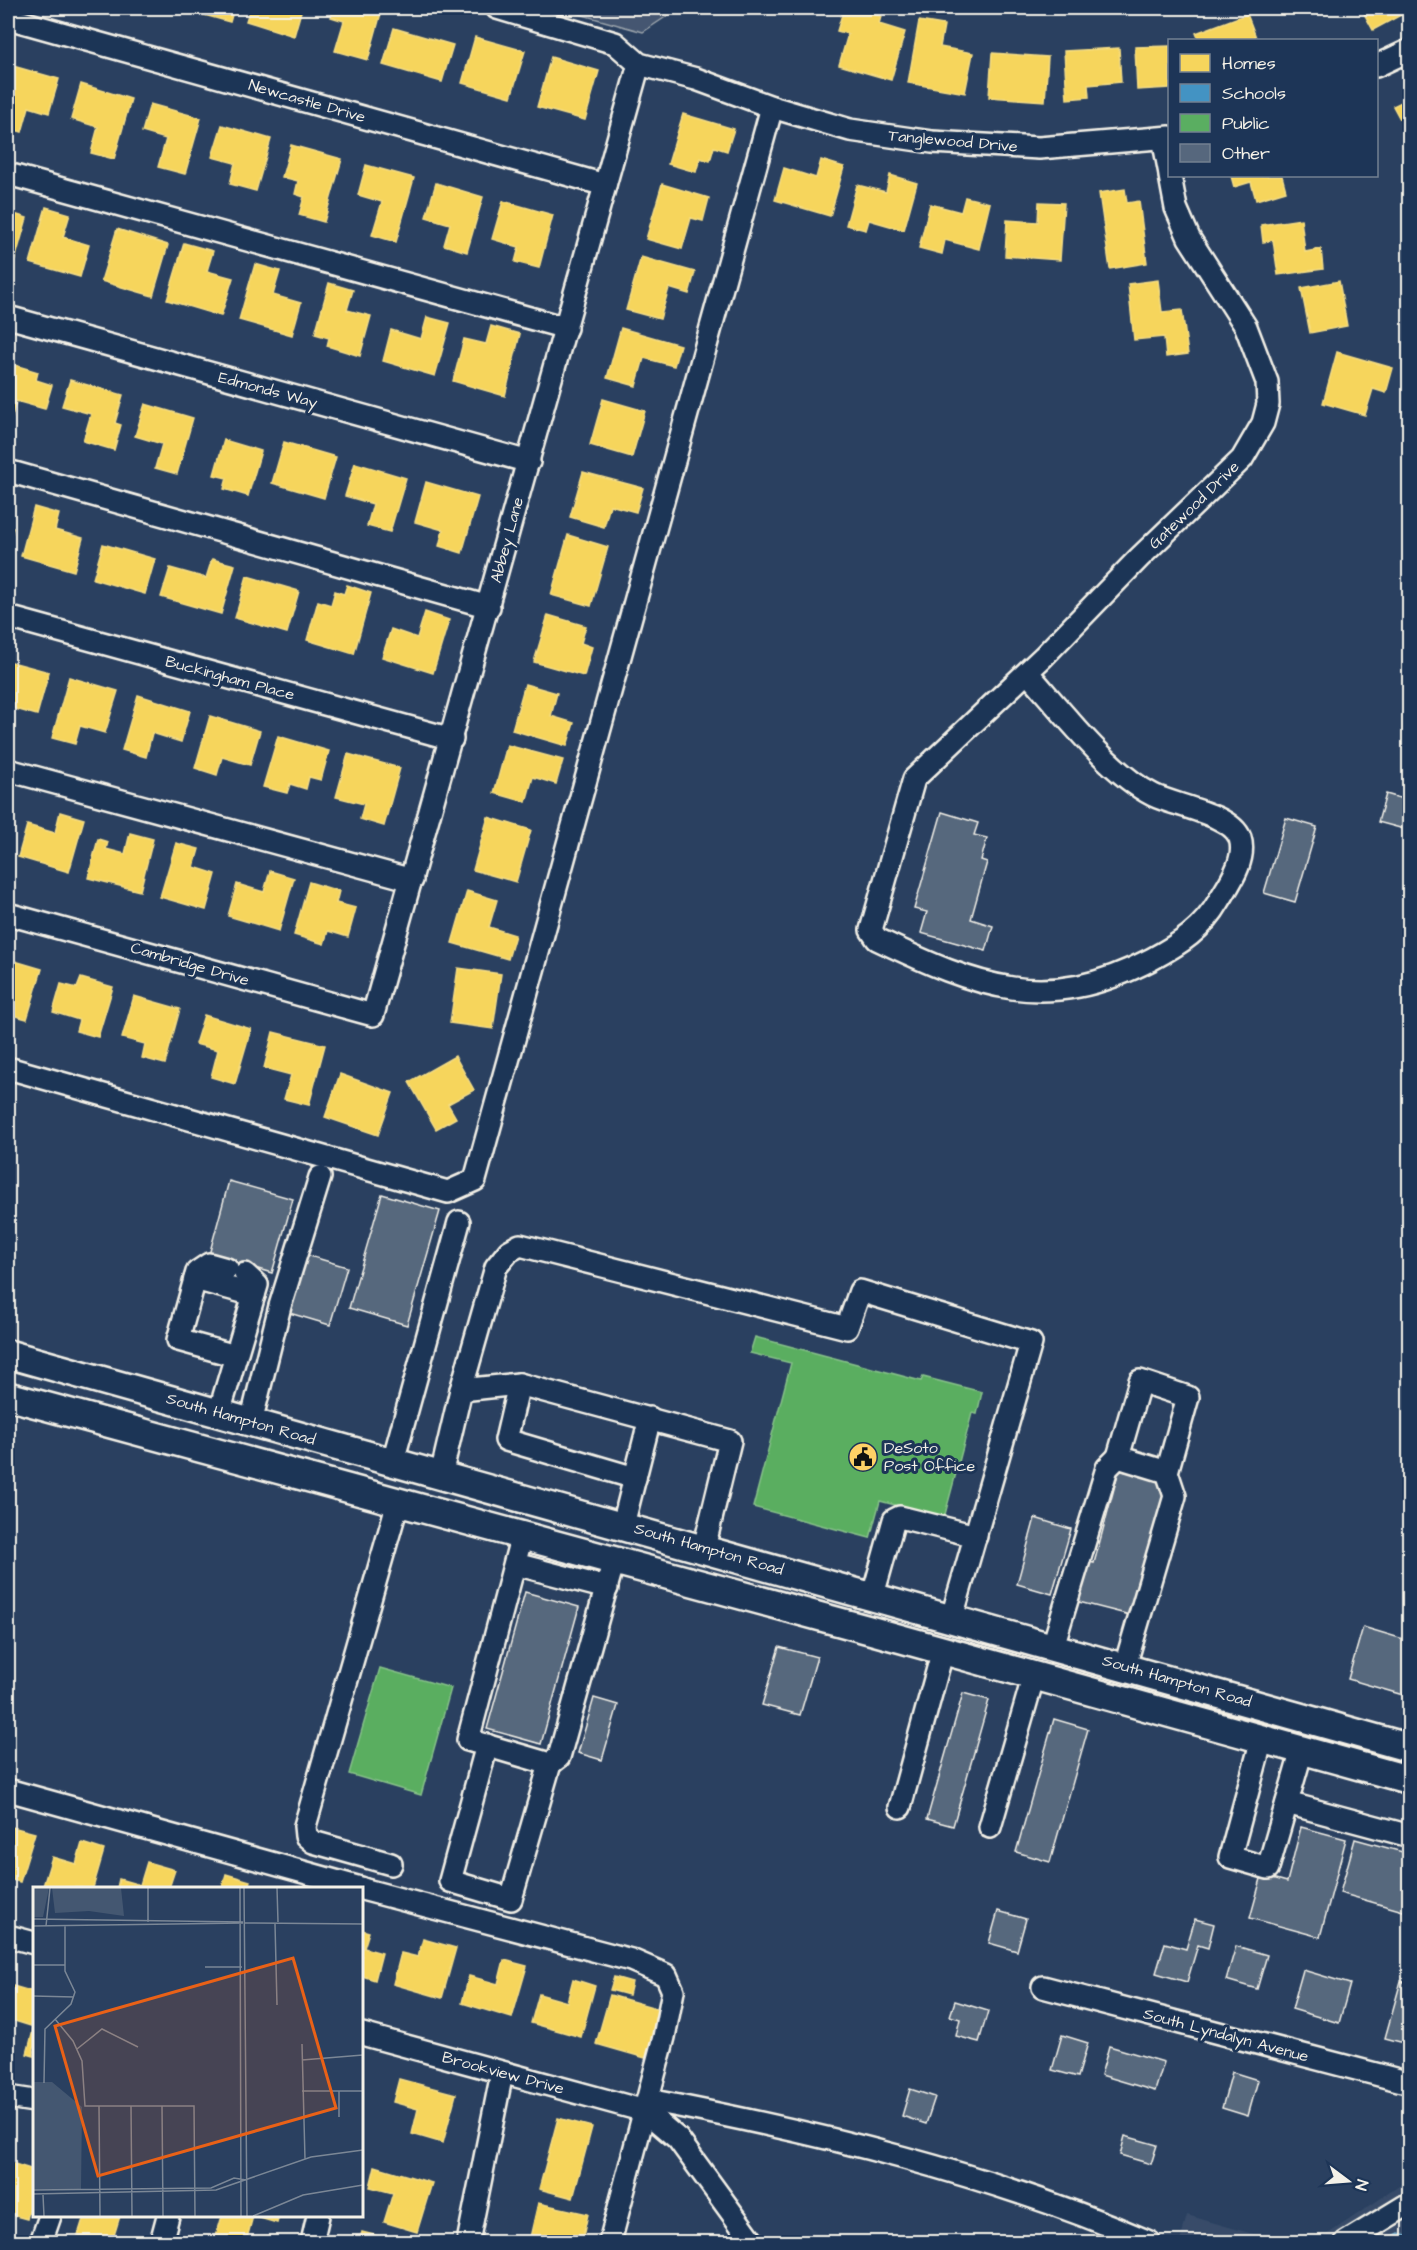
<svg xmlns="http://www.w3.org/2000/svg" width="1417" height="2250" font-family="'Architects Daughter',sans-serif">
	<rect width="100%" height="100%" fill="#2a4060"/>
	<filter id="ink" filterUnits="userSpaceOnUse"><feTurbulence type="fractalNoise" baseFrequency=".0167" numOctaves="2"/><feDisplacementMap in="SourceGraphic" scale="12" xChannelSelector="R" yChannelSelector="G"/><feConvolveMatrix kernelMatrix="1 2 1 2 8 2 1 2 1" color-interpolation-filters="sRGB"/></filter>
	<g filter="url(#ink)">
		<g fill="#374c69">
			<polygon points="1409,2175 1409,2242 1316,2242 1408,2180"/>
			<polygon points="1187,2215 1281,2242 1180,2242"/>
		</g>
		<polygon fill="#445771" stroke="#9ca4ac" stroke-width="1.5" points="558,8 679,8 643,32"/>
		<g fill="#f6d55c" stroke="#f5dd86" stroke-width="1.5">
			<polygon points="179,8 234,8 230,22"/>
			<polygon points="250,8 302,8 294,36 246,21"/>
			<polygon points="334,8 360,8 381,13 368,60 335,51 344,21 331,17"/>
			<polygon points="844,8 881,16 879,24 905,32 891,80 839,65 848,34 837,31"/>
			<polygon points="1361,8 1410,8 1410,10 1373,30"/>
			<polygon points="1247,14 1257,40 1199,40 1196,33"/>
			<polygon points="919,21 944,25 940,47 973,53 965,93 908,83"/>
			<polygon points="394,28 453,45 442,82 383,65"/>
			<polygon points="475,37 525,51 511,97 462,83"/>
			<polygon points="1170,46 1170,88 1137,90 1135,47"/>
			<polygon points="1119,48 1121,82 1088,85 1089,97 1067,99 1064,51"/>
			<polygon points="992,53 1048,57 1045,101 989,97"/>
			<polygon points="551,57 599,71 585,120 537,107"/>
			<polygon points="13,66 59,79 49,113 29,107 22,132 8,128 8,84"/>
			<polygon points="81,84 131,99 114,159 91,153 98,127 71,119"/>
			<polygon points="1410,98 1410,128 1406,130 1393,106"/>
			<polygon points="150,104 201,118 185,174 158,167 166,139 142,132"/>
			<polygon points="683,114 734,129 727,151 714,147 710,161 700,158 696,172 668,164"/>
			<polygon points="222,125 271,139 256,191 230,184 235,163 212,157"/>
			<polygon points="291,145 342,159 324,222 299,215 304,197 295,194 298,181 282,177"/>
			<polygon points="821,160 844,167 830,216 775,200 784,168 816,178"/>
			<polygon points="366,165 414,178 396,242 372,235 382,202 358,195"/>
			<polygon points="890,175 917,183 904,230 869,220 866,230 846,225 857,185 886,192"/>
			<polygon points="1231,176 1282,176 1286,191 1256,200 1251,182 1234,187"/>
			<polygon points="436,183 483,197 467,252 444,245 450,224 426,217"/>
			<polygon points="662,184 709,198 703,221 691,218 682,249 646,239"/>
			<polygon points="1125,189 1127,203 1139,201 1147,263 1110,269 1099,193"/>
			<polygon points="965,197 990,203 979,249 945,240 942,254 919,248 930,204 961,212"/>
			<polygon points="503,201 553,215 539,268 515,262 519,247 492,239"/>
			<polygon points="1039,202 1064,203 1060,260 1005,256 1007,220 1038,222"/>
			<polygon points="46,207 70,214 63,237 89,245 80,277 30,263"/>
			<polygon points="8,212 27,218 15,260 8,257"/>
			<polygon points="1301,219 1305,252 1321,249 1323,269 1278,275 1273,240 1263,242 1261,225"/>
			<polygon points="117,229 168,245 153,296 101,281"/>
			<polygon points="184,243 213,251 207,271 233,278 221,316 167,300"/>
			<polygon points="641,257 695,272 689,294 669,288 660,319 626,310"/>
			<polygon points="255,264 280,271 273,295 301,303 292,335 239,320"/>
			<polygon points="1158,280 1162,312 1182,310 1188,354 1166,357 1164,337 1134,340 1128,284"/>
			<polygon points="1339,281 1347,326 1310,333 1301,288"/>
			<polygon points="329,283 353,290 347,310 371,316 360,356 327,346 329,338 315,334"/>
			<polygon points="427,317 450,323 435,376 383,361 391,330 421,339"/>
			<polygon points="491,326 520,334 505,396 453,381 464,339 486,344"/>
			<polygon points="621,328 680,345 674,366 644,358 636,386 607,378"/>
			<polygon points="1337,352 1393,368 1386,393 1373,389 1365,415 1323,403"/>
			<polygon points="8,363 38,372 36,380 52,385 45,409 16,401 11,420 8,419"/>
			<polygon points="70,380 123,395 115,423 121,425 114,450 83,441 91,414 62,406"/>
			<polygon points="603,399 645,411 632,457 590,445"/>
			<polygon points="145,404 193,418 177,474 155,468 162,444 135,436"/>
			<polygon points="224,440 261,451 248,496 224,489 227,478 214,475"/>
			<polygon points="284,442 336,457 324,498 272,483"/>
			<polygon points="355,463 406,478 390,532 367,526 373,504 345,496"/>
			<polygon points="583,472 643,488 636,512 610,505 604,527 570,517"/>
			<polygon points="426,482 478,497 462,553 439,546 443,530 415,522"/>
			<polygon points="34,507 59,514 55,530 83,538 74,571 21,556"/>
			<polygon points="8,526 13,528 8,547"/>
			<polygon points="568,535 608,547 591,606 551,595"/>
			<polygon points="103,544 155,559 145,594 93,579"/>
			<polygon points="212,559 235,565 221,614 161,597 170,568 206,578"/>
			<polygon points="247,576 299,591 287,633 235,618"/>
			<polygon points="347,585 371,593 354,654 307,640 318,601 331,605 335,591 344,594"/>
			<polygon points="425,612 449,620 433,673 382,657 391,629 417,638"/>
			<polygon points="548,615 586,626 581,643 592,647 584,676 534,662"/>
			<polygon points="8,661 49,672 37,715 8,707"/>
			<polygon points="69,677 118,691 105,733 80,726 75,744 52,738"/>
			<polygon points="525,684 557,693 551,716 574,723 567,746 512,730"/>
			<polygon points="138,695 190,711 181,742 152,733 146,757 122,750"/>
			<polygon points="210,716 260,731 250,765 222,757 217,775 195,768"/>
			<polygon points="278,736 329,751 321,780 309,777 306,789 290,784 287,793 263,787"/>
			<polygon points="507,745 563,760 556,784 533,777 526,802 494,793"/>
			<polygon points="348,754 400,768 384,826 360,819 364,804 336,797"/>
			<polygon points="8,797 14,799 8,822"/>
			<polygon points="60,812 84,819 69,872 18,857 27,825 55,833"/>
			<polygon points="488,817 531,830 516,882 473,870"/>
			<polygon points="130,833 153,839 140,891 88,878 98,839 108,842 106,849 125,854"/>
			<polygon points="176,843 199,849 194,867 216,874 206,910 160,897"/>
			<polygon points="270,871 294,878 279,931 228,916 237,884 264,892"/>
			<polygon points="309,882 339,891 336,903 356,908 348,937 328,931 324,944 294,935"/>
			<polygon points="467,891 497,900 489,927 515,935 508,959 452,943"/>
			<polygon points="8,959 42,969 27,1019 8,1014"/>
			<polygon points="458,968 501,974 493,1029 450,1023"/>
			<polygon points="81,978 113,987 98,1037 76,1031 79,1020 53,1012 61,984 77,988"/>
			<polygon points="134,996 180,1009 165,1064 142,1058 145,1044 122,1038"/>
			<polygon points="204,1015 251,1029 235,1084 211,1077 218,1050 195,1044"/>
			<polygon points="273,1032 325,1045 309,1105 284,1099 291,1075 264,1068"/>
			<polygon points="455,1056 474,1090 448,1104 456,1118 436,1129 409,1082"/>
			<polygon points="340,1074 393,1093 378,1135 325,1117"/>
			<polygon points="12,1827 35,1833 20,1882 8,1879 8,1842"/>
			<polygon points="82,1843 104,1850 93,1888 43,1886 52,1857 76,1864"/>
			<polygon points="147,1862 175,1870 169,1888 117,1888 119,1879 140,1885"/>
			<polygon points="226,1874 250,1881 248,1888 222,1888"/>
			<polygon points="362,1930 369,1932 364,1948 382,1953 375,1980 362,1976"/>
			<polygon points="423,1939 456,1948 442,1998 393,1984 401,1953 418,1957"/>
			<polygon points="504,1960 527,1966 512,2018 462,2003 469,1976 498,1984"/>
			<polygon points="614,1977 632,1982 629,1995 610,1990"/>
			<polygon points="573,1979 595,1986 581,2037 531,2023 539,1994 567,2002"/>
			<polygon points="13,1986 34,1992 34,2056 27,2054 34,2027 8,2019 8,2006"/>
			<polygon points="610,1995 663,2010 649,2059 596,2044"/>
			<polygon points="399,2079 456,2094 443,2143 412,2134 418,2109 393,2102"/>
			<polygon points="558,2118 592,2127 573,2198 539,2189"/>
			<polygon points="8,2162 34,2170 34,2193 27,2219 8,2214"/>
			<polygon points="375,2166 432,2183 417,2232 384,2222 393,2193 370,2187"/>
			<polygon points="538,2203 588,2214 582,2241 563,2237 562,2242 529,2242"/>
			<polygon points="84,2216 120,2216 112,2242 78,2235"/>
			<polygon points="222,2216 279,2216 277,2223 253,2216 246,2242 215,2240"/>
			<polygon points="362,2232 401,2242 359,2242"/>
		</g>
		<polygon fill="#4393c3" stroke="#78afce" stroke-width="1.5" points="1399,2233 1410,2236 1410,2242 1381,2242"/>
		<g fill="#5aae61" stroke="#88c28a" stroke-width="1.5">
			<polygon points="755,1337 921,1381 923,1377 982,1392 977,1414 972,1413 944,1518 880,1501 870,1538 753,1507 791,1363 750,1353"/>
			<polygon points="380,1668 451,1688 421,1795 349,1774"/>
		</g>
		<g fill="#56677d" stroke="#f4f1e8" stroke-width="1.5">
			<polygon points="1386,794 1410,801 1404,829 1378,822"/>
			<polygon points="942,812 978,823 974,835 987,838 981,860 987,862 971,919 993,926 986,951 921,933 927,912 914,909"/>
			<polygon points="1286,818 1317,827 1295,902 1264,893"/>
			<polygon points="229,1181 293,1199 272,1273 209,1255"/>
			<polygon points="382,1194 440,1211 407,1325 349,1308"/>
			<polygon points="303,1254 347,1267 330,1325 286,1312"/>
			<polygon points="1119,1470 1170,1483 1134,1616 1071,1600 1082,1560 1094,1563"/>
			<polygon points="1035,1518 1071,1529 1052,1594 1017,1584"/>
			<polygon points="525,1592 579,1607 541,1744 487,1729"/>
			<polygon points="1363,1627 1410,1641 1410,1673 1403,1695 1348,1679"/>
			<polygon points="779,1647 817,1657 800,1715 762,1705"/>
			<polygon points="963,1693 989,1700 953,1826 927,1819"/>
			<polygon points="594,1698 618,1705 602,1760 578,1753"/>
			<polygon points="1054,1719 1088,1729 1050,1862 1016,1852"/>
			<polygon points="1301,1827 1346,1839 1320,1937 1250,1918 1262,1875 1287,1882"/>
			<polygon points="1355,1839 1410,1854 1410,1913 1340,1893"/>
			<polygon points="998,1911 1026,1919 1017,1951 989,1943"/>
			<polygon points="1195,1919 1214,1924 1208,1948 1198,1945 1187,1982 1156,1973 1165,1943 1186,1949"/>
			<polygon points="1236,1946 1267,1955 1257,1989 1226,1980"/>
			<polygon points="1303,1970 1350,1984 1339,2023 1292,2009"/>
			<polygon points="1401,1981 1410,1984 1408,2044 1385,2038"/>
			<polygon points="955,2001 988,2011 979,2042 956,2036 960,2019 950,2016"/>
			<polygon points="1062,2035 1088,2043 1078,2077 1052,2070"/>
			<polygon points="1109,2046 1164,2062 1155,2091 1101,2075"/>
			<polygon points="1232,2072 1258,2080 1248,2116 1222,2108"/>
			<polygon points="910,2089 935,2097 926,2124 902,2116"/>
			<polygon points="1125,2136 1157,2145 1151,2164 1120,2155"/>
		</g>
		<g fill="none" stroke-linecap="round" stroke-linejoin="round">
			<g stroke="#f4f1e8" stroke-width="26">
				<g id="minor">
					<polyline points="497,8 615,43 639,64 696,79 772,107 850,130 932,142 1039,148 1170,137"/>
					<polyline points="8,18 605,185"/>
					<polyline points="1376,66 1410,50"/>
					<polyline points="1163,138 1170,174"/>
					<polyline points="8,174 566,328"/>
					<polyline points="8,317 529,462"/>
					<polyline points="8,471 489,607"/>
					<polyline points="8,617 452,739"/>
					<path d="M1027 672C1060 709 1109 773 1153 795 1175 806 1231 814 1240 838 1247 860 1229 884 1219 901 1203 929 1180 944 1152 959 1045 1015 978 987 877 939L871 930 914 779 1027 672 1043 657 1139 558 1242 459 1263 423 1268 404 1267 382 1246 327 1189 238 1176 208 1170 176"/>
					<polyline points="8,770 412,880"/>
					<polyline points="8,914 373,1015 639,64"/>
					<polyline points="8,1068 448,1192 475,1180 772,107"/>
					<polyline points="227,1269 209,1264 197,1272 178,1340 236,1356"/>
					<polyline points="195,1279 254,1295"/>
					<polyline points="519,1384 506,1440 635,1478"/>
					<polyline points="461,1390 519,1384 730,1441 704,1548"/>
					<polyline points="219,1413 257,1285 245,1274"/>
					<polyline points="251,1422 280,1306 320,1177"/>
					<polyline points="393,1461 459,1222"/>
					<polyline points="441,1475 461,1390 496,1267 509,1251 520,1245 847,1328 860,1291 1031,1343 952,1617"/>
					<polyline points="623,1525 650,1418"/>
					<polyline points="522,1535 468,1740 550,1764 559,1757 614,1560"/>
					<polyline points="515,1564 607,1588"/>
					<polyline points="873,1595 894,1520 900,1517 976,1536"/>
					<polyline points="1053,1646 1107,1468 1118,1457"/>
					<polyline points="1125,1666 1175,1496 1167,1472 1188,1397 1140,1381 1118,1457 1167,1472"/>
					<polyline points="1262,1739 1230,1857 1268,1868 1302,1750"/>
					<polyline points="487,1745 450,1881 511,1899 550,1764"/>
					<polyline points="8,1790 361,1888"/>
					<polyline points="1287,1803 1410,1836"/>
					<polyline points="900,1807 943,1650"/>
					<polyline points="990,1827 1034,1675"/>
					<polyline points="391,1864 313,1842 306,1836 305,1826 398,1502"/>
					<polyline points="362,1889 631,1960 666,1975 673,1991 664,2037 610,2242"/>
					<polyline points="8,1936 34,1943"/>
					<polyline points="1043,1987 1410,2083"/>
					<polyline points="362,2034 645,2111 678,2139 753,2242"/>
					<polyline points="8,2097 34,2101"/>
					<path d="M648 2100C815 2132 993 2174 1149 2242"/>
					<polyline points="41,2242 50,2216"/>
					<polyline points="161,2242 168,2216"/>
					<polyline points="312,2242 318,2216"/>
					<polyline points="468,2242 502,2073"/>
					<polyline points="1346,2242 1410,2203"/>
				</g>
			</g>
			<g stroke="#f4f1e8" stroke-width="32">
				<g id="major">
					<polyline points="8,1354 1410,1748"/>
					<polyline points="8,1396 873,1631 1410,1780"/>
				</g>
			</g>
			<use href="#minor" stroke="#1d3557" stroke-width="21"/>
			<use href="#major" stroke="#1d3557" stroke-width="27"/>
		</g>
	</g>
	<defs>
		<g id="civic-disc" transform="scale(1.5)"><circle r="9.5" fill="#ffd166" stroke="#1d3557"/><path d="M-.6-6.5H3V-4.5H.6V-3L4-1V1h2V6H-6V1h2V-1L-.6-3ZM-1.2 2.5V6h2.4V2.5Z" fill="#111"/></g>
	</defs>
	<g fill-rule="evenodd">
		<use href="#civic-disc" x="863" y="1457"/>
	</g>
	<g text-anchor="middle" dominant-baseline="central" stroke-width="6" stroke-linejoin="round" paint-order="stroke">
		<g font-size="16" fill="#f4f1e8" stroke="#1d3557">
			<text transform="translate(307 101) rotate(16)">Newcastle Drive</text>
			<text transform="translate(953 141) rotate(5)">Tanglewood Drive</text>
			<text transform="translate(268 390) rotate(15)">Edmonds Way</text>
			<text transform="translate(1194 505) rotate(-44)">Gatewood Drive</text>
			<text transform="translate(507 540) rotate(-75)">Abbey Lane</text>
			<text transform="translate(230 678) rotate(15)">Buckingham Place</text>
			<text transform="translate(190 964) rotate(16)">Cambridge Drive</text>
			<text transform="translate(241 1419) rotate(16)">South Hampton Road</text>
			<text transform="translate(709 1549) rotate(16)">South Hampton Road</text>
			<text transform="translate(1177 1681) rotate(16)">South Hampton Road</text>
			<text transform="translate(1226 2035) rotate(15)">South Lyndalyn Avenue</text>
			<text transform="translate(503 2073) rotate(15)">Brookview Drive</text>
		</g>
		<g font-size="16" fill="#f4f1e8" stroke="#1d3557" text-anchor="start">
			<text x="884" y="1448">DeSoto<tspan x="884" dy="18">Post Office</tspan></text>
		</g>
	</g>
	<g transform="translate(33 1887)">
		<rect width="330" height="330" fill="#2a4060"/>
		<path d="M0 1H16L10 30H0ZM19 1H88L91 29 56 24 22 26ZM0 195H19L49 220 48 302H0Z" fill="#445771"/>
		<path fill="none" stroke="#7b8796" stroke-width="1.5" d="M115 1V35M207 1 208 329M211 1 214 329M244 1 245 35M0 32 210 35M211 36 330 37M242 37 244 118M0 39 210 36M13 39 17 1M32 39V63M0 78H32M172 80H209M0 109 41 110M22 132 40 154 49 174 52 219H161L162 329M269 157 272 272M44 162 69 142 105 160M269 173 330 168M11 196 12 142 38 117 42 105 32 84V39M269 204H330M306 204V230M66 219 67 329M98 219 99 329M129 219 130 329M0 303 178 301 201 291 213 293M0 307 183 303 278 270 330 263M10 308 11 329M220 329 270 308 330 298"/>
		<path fill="#e96117" fill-opacity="0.15" stroke="#e96117" stroke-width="3" d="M260 71 303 221 65 289 22 139Z"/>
		<rect width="330" height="330" fill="none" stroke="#f4f1e8" stroke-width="3"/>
	</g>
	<rect width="1417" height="2250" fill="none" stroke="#1d3557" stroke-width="30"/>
	<rect x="15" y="15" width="1387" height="2220" fill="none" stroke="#f4f1e8" stroke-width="2" filter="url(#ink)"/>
	<rect x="1168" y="39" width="210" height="138" fill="#1d3557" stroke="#738091" stroke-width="1.5"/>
	<rect x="1180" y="54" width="30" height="18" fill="#f6d55c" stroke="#738091" stroke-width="1.5"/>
	<text x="1222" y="69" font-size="18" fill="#f4f1e8">Homes</text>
	<rect x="1180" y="84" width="30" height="18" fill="#4393c3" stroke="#738091" stroke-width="1.5"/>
	<text x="1222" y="99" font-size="18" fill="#f4f1e8">Schools</text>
	<rect x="1180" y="114" width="30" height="18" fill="#5aae61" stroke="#738091" stroke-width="1.5"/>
	<text x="1222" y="129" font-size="18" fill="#f4f1e8">Public</text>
	<rect x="1180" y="144" width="30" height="18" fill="#56677d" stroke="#738091" stroke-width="1.5"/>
	<text x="1222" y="159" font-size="18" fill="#f4f1e8">Other</text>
	<g transform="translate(1348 2181) rotate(106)" stroke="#1d3557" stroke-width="4.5" paint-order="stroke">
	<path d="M0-4.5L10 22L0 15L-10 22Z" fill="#f4f1e8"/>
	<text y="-9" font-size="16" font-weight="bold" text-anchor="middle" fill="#f4f1e8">N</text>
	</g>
</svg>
